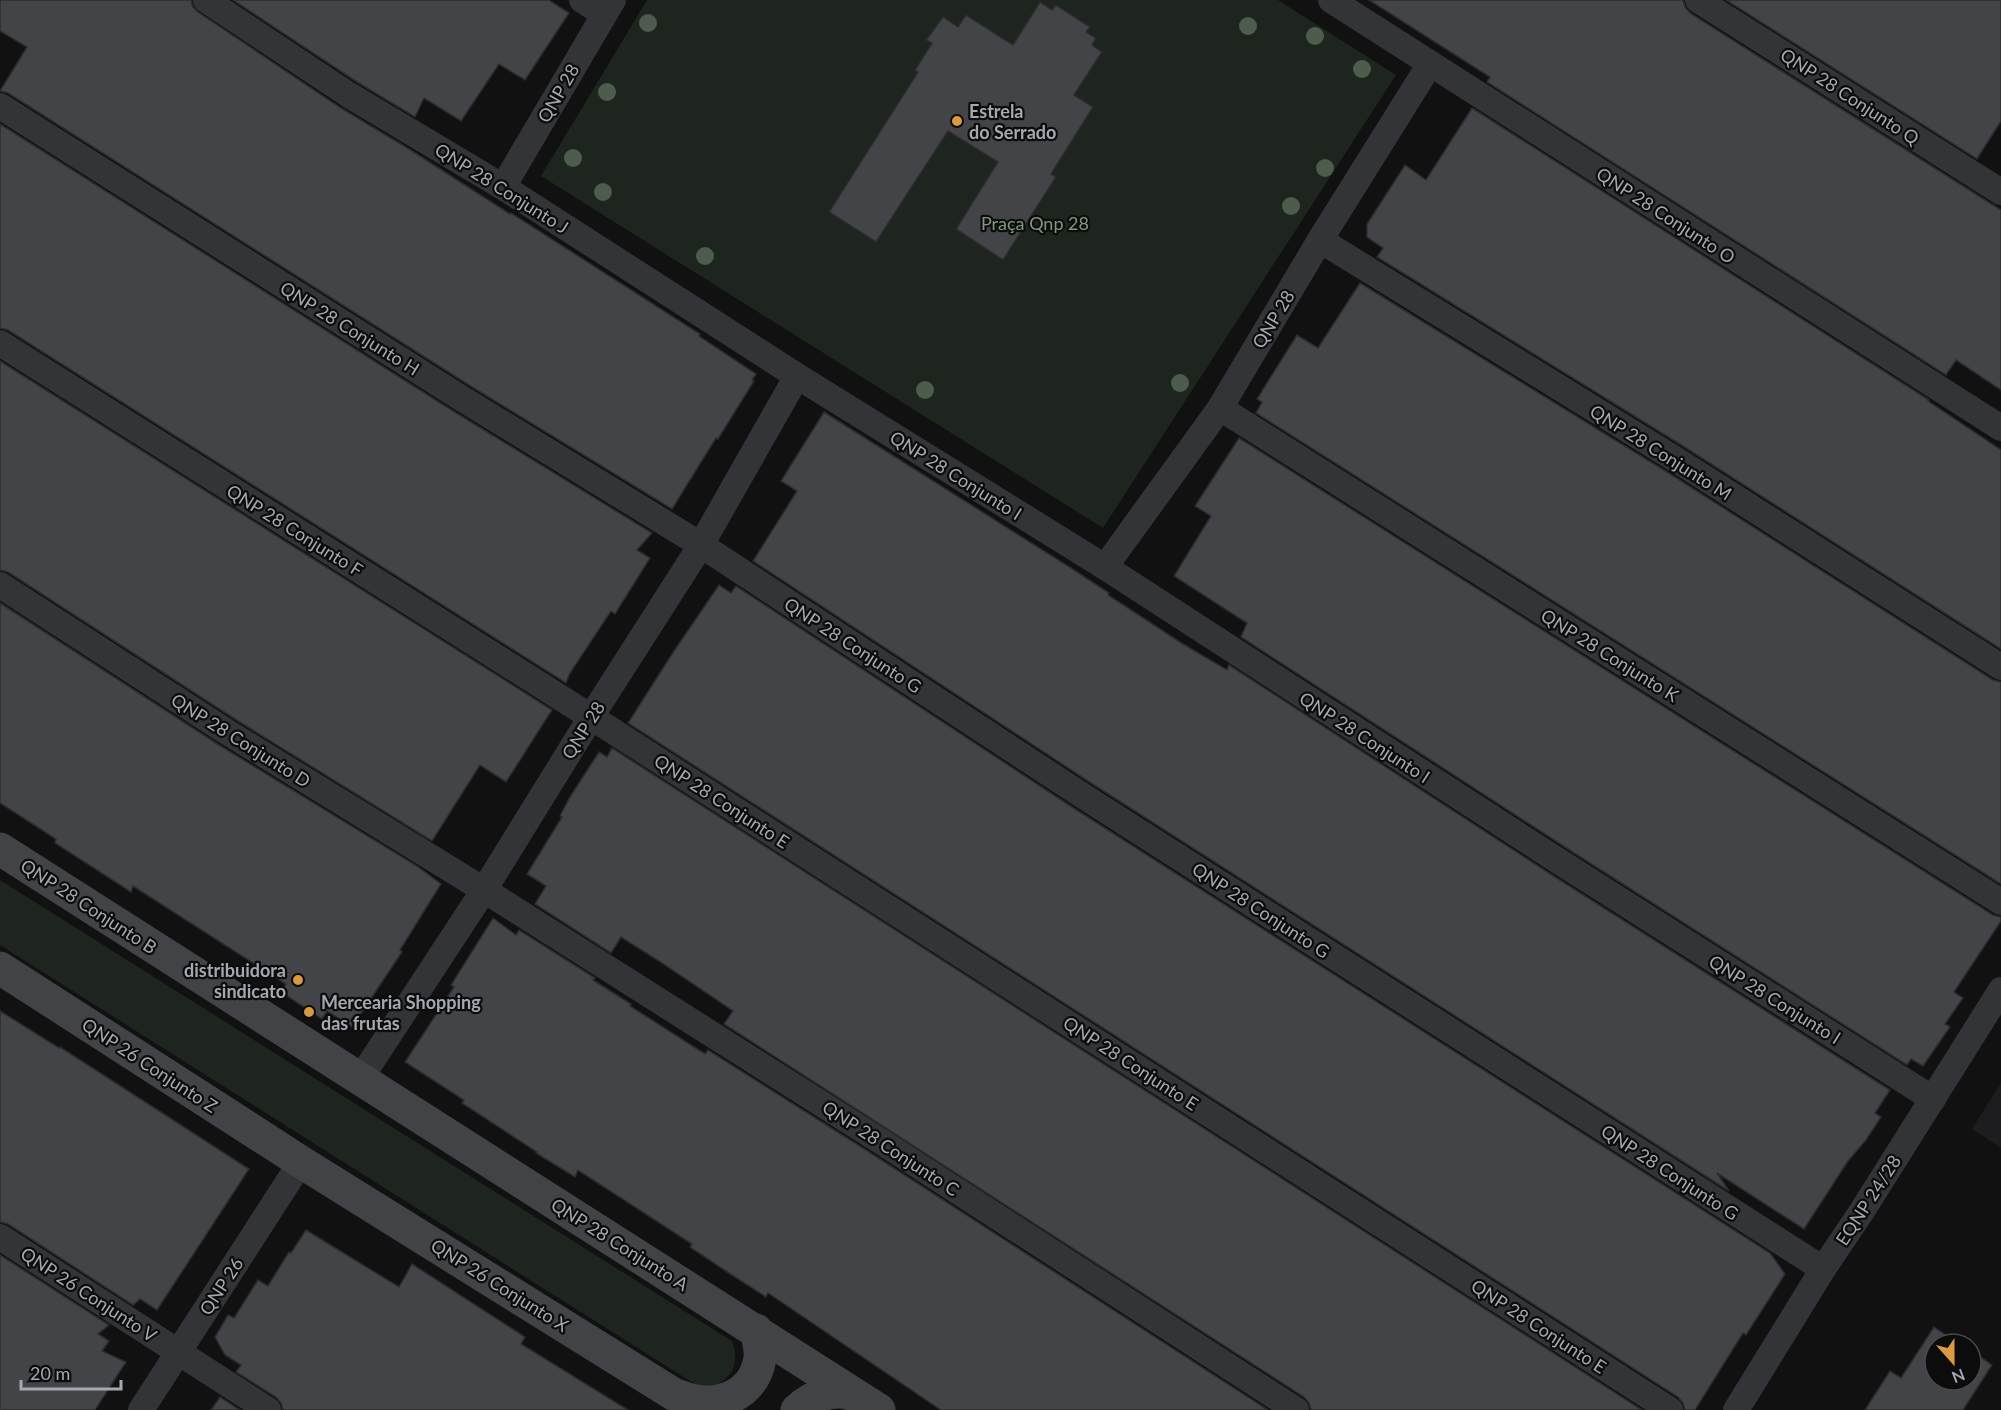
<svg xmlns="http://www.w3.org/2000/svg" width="2001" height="1410" font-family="Lato,sans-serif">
	<rect width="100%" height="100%" fill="#111112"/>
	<polygon fill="#1d1d1f" points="2001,1083 2001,1148 1972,1129"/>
	<g fill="#1e241e">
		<polygon points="647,0 1278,0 1396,75 1103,528 541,176"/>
		<path d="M0 880 732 1341C742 1367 728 1385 701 1388L0 945Z"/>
	</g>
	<g fill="#434447" stroke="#2b2c2e" stroke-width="1.5">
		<polygon points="0,0 191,0 193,7 198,12 341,108 409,149 510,214 511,213 700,334 699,336 756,374 752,380 754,381 718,439 716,438 672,509 469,385 8,93 0,91 27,47 0,31"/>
		<polygon points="233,0 549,0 569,13 525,80 499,64 461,121 424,98 415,117 357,82"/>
		<polygon points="1369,0 1683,0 1685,7 1690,13 2001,210 2001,390 1956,360 1946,375 1487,82 1490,77"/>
		<polygon points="1726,0 2001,0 2001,121 1977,159"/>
		<polygon points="1040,2 1052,10 1056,5 1090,27 1086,32 1096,38 1092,45 1102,52 1074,95 1093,107 1051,174 1056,177 1003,260 956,229 998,162 948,131 876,242 829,212 918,72 915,70 932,43 926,40 943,17 958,27 966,15 1013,45"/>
		<polygon points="1472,108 1929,400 1928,401 2001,450 2001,649 1683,446 1377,257 1383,248 1367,237 1367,224 1405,165 1426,180"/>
		<polygon points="0,124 453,411 652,533 637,550 650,558 615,614 611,611 570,673 566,683 8,330 0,328"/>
		<polygon points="1360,283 1667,472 1993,680 2001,682 2001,884 1256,413 1262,402 1257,399 1297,335 1318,348"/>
		<polygon points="0,361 552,710 506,782 480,765 432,841 235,719 8,572 0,570"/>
		<polygon points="824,412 1071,568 1109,593 1108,595 1183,644 1227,670 1229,665 1552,875 1890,1090 1875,1113 1881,1117 1866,1140 1848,1161 1804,1229 1717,1173 1729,1191 1088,781 753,561 797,491 781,481"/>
		<polygon points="1239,438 1993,915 2001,917 2001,921 1954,992 1963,998 1945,1024 1950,1027 1923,1066 1911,1059 1907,1065 1568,849 1241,637 1247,623 1174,576 1211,516 1195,506"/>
		<polygon points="719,585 731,593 736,586 1072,807 1770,1253 1785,1274 1746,1335 1743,1333 1695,1410 1685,1410 1683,1403 1678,1397 628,723 674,651"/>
		<polygon points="0,603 219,745 417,866 441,884 400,950 402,952 352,1027 327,1011 322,1019 281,992 286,984 133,886 131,892 55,843 56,839 0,803"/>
		<polygon points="612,748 1642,1410 1311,1410 1309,1403 1304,1397 724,1024 733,1011 659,961 621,937 611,953 535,904 546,886 527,874 562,817 560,816 570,797 599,752 607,757"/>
		<polygon points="493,918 516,935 519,930 595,978 593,980 631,1004 630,1006 705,1054 708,1050 866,1150 1268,1410 941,1410 768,1293 766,1297 729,1273 690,1247 692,1244 578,1170 575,1177 536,1153 537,1152 462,1103 464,1100 405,1062 454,987 451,985"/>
		<polygon points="0,1011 59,1048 60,1047 249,1169 157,1310 140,1299 133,1305 8,1224 0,1222"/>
		<polygon points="306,1230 399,1287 412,1264 525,1337 521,1344 628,1410 283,1410 281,1403 276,1397 236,1372 241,1365 225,1355 215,1337 228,1315 234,1318 258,1280 268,1286 289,1252 291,1253"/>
		<polygon points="0,1255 109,1325 98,1334 109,1341 102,1351 126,1362 95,1410 0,1410"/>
		<polygon points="1934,1327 1959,1344 1935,1344 1935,1380 1971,1380 1971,1351 1992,1365 1963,1410 1865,1410 1890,1371 1901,1378"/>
		<polygon points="220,1397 240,1410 211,1410"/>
	</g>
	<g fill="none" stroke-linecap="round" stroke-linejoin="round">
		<g stroke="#333437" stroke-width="26">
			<polyline points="206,0 349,95 503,187 797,376 1105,567 1560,862 1933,1099"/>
			<polyline points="582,0 604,14"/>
			<polyline points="1331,0 2001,428"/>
			<polyline points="1698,0 2001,192"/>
			<polyline points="0,106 461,398 701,545 1080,794 1823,1269"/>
			<polyline points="503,187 613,0"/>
			<polyline points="1320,240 1675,459 2001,667"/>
			<polyline points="0,343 591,717 1670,1410"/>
			<polyline points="1220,408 2001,902"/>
			<polyline points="1105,567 1220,408 1320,240 1430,64"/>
			<polyline points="0,585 227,732 484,890 874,1137 1296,1410"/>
			<polyline points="360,1079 484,890 591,717 701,545 797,376"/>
			<polyline points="0,1237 268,1410"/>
			<polyline points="141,1410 301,1162"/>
			<polyline points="1736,1410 1823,1269 1862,1211 2001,990"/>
		</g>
		<g stroke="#414347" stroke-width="33">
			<polyline points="0,849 879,1410"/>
			<polyline points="0,968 301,1162 699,1410"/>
			<path d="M679 1396C712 1410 754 1399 760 1358 761 1349 758 1339 756 1330"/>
			<path d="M797 1410C813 1395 837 1386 858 1397"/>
		</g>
	</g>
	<g fill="#4d5c4d">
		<circle cx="648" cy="23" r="9"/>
		<circle cx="1248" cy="26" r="9"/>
		<circle cx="1315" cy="36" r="9"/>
		<circle cx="1362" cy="69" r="9"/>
		<circle cx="607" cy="92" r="9"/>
		<circle cx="573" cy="158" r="9"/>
		<circle cx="1325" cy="168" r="9"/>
		<circle cx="603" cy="192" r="9"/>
		<circle cx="1291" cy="206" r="9"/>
		<circle cx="705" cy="256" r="9"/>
		<circle cx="1180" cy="383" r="9"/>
		<circle cx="925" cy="390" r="9"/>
	</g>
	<g fill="#da9a41" stroke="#0c0c0d" stroke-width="2">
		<circle cx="957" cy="121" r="6"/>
		<circle cx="298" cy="980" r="6"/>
		<circle cx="309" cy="1012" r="6"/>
	</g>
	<g text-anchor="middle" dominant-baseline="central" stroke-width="4.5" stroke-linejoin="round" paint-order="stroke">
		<g font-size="18" fill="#a4a9b1" stroke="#0c0c0d">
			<text transform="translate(558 93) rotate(-60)">QNP 28</text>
			<text transform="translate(1850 96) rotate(33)">QNP 28 Conjunto Q</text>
			<text transform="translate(502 188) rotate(32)">QNP 28 Conjunto J</text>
			<text transform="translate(1666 215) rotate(33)">QNP 28 Conjunto O</text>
			<text transform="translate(1273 319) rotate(-59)">QNP 28</text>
			<text transform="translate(350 328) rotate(32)">QNP 28 Conjunto H</text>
			<text transform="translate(1661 452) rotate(32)">QNP 28 Conjunto M</text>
			<text transform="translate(956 475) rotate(32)">QNP 28 Conjunto I</text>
			<text transform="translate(295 530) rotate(32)">QNP 28 Conjunto F</text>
			<text transform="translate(853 645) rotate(33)">QNP 28 Conjunto G</text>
			<text transform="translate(1610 655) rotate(32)">QNP 28 Conjunto K</text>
			<text transform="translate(583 730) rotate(-58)">QNP 28</text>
			<text transform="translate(1365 737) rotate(33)">QNP 28 Conjunto I</text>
			<text transform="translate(241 740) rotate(32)">QNP 28 Conjunto D</text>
			<text transform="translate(722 801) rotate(33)">QNP 28 Conjunto E</text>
			<text transform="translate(89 906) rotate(33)">QNP 28 Conjunto B</text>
			<text transform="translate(1261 910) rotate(33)">QNP 28 Conjunto G</text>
			<text transform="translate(1775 999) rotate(32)">QNP 28 Conjunto I</text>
			<text transform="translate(1131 1063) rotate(33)">QNP 28 Conjunto E</text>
			<text transform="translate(150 1065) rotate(33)">QNP 26 Conjunto Z</text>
			<text transform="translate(891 1148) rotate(33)">QNP 28 Conjunto C</text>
			<text transform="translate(1670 1172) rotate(33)">QNP 28 Conjunto G</text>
			<text transform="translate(1868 1200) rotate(-57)">EQNP 24/28</text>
			<text transform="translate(620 1244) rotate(32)">QNP 28 Conjunto A</text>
			<text transform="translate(500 1285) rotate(32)">QNP 26 Conjunto X</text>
			<text transform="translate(221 1286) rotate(-57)">QNP 26</text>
			<text transform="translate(89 1294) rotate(33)">QNP 26 Conjunto V</text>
			<text transform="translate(1539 1326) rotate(33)">QNP 28 Conjunto E</text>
		</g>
		<g font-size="18" font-weight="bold" fill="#a4a9b1" stroke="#0c0c0d" text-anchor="start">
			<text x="969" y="111">Estrela<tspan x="969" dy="21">do Serrado</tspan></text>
			<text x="286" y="970" text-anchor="end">distribuidora<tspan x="286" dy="21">sindicato</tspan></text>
			<text x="321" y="1002">Mercearia Shopping<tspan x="321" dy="21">das frutas</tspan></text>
		</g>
		<g font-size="18" fill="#7e9a7d" stroke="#0c0c0d">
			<text x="1035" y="223">Praça Qnp 28</text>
		</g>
	</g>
	<g transform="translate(1953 1362) rotate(159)"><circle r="28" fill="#0c0c0d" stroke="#494b4f" stroke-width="1.5"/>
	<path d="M0-4.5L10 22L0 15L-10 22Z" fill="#da9a41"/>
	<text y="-9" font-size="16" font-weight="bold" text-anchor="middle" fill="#a4a9b1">N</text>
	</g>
	<path d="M21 1380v9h100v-9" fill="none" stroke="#a4a9b1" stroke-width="3"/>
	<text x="30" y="1380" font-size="18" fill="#a4a9b1" stroke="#0c0c0d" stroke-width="4.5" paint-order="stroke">20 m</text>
</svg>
